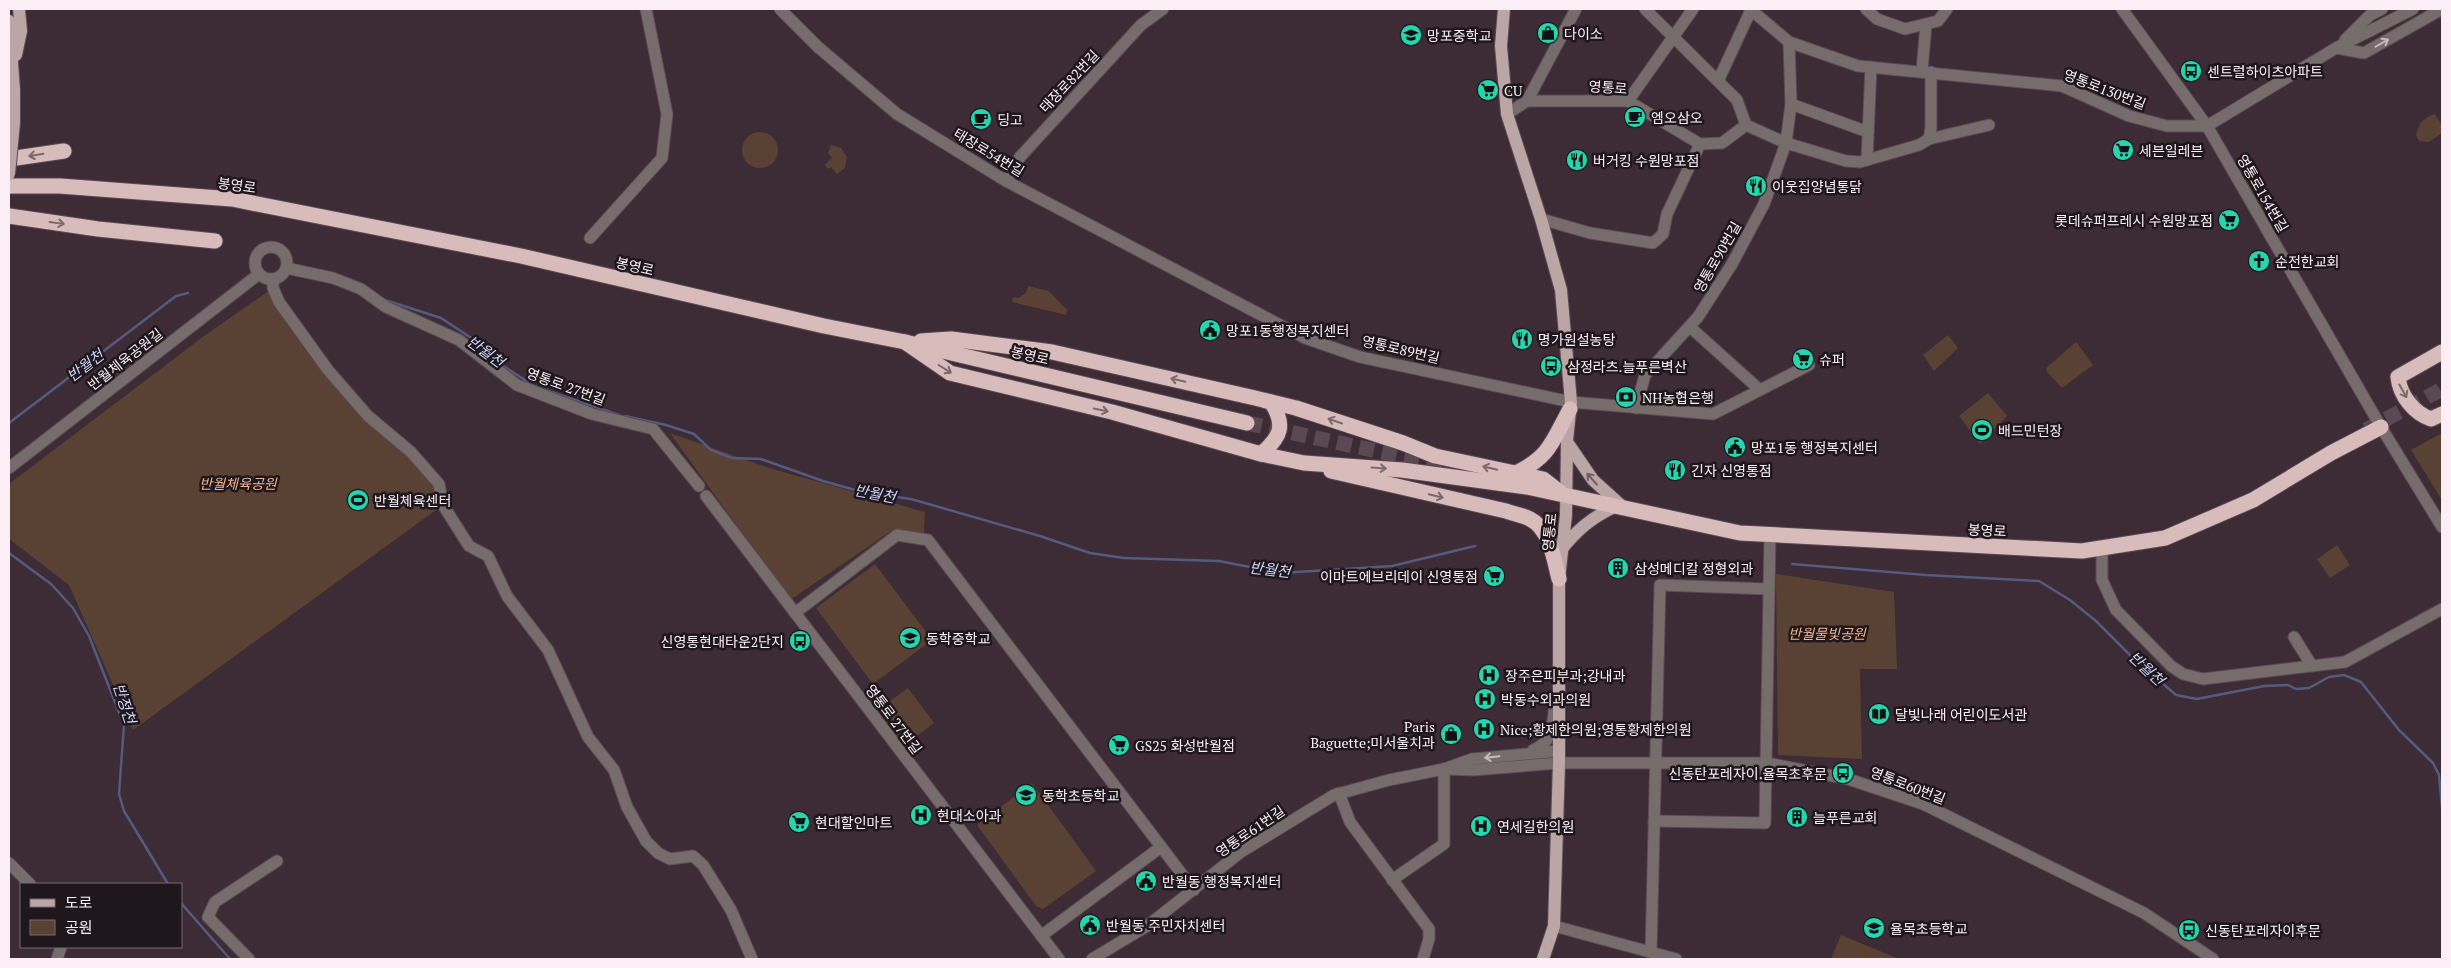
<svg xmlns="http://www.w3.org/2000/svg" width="2451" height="968" font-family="'PT Serif','Noto Sans KR',serif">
	<rect width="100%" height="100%" fill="#3d2b35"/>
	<g fill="#594234">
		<path d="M2435 114 2442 126V133L2429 142 2419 141 2416 135C2419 123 2423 118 2435 114Z"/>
		<circle cx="760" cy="150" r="18"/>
		<polygon points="831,145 841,148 847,157 845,168 837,174 831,167 828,169 825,165 832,158 828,153"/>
		<polygon points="1028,286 1049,291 1067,310 1066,315 1012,302 1013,297 1018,298 1026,293"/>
		<polygon points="273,288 328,370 439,484 443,505 133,730 69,585 9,539 9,484 204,336"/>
		<polygon points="1948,335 1958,348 1934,371 1923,355"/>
		<polygon points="2076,342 2093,365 2062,388 2047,372 2046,368"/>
		<polygon points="1988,393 2007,416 1980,444 1959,416"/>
		<polygon points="670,433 766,467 925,512 924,533 894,529 790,600"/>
		<polygon points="2442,433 2442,500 2411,450"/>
		<polygon points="2337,545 2350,565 2330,578 2317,559"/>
		<polygon points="875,564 932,640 873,684 816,608"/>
		<polygon points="1776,574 1894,592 1897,669 1860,669 1862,759 1778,755"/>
		<polygon points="908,688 934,723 909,742 882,707"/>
		<polygon points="1032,783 1096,871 1043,909 1036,906 977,825"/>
		<polygon points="1841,935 1899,959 1831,959"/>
	</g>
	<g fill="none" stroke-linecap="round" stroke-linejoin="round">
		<g stroke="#545b80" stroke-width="2.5">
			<polyline points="385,300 441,318 485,347 496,361 534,386 619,415"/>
			<polyline points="625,416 666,425 694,434 711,450 732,458 761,459 823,481 862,492 911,499 1040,536 1090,553 1124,558 1219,561 1281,573 1392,566 1475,546"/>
			<polyline points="9,423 176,296 188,293"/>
			<polyline points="9,553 51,584 73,608 89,636 124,725 119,794 124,811 168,884"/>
			<polyline points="1792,564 1926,575 2039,581 2070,600 2096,621 2133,658 2176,695 2197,699 2264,686 2288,685 2296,689 2309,688 2329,677 2344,675 2361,682 2399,730 2433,763 2439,775 2442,808"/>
			<polyline points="181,903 230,959"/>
		</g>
		<g stroke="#5a4852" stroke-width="15" stroke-dasharray="15 8" stroke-linecap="butt">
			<polyline points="1247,423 1451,467"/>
			<polyline points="2366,430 2442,389"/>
		</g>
		<g stroke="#5b4a54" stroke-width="13">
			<g id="minor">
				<polyline points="780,9 818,47 897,114 1006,181 1305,338 1360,357 1571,402 1713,414 1809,365"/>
				<polyline points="1645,9 1737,100 1746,125 1786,143 1846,161 1860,162 1919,145 1929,139 1931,128 1931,72"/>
				<polyline points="1750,9 1789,42 1858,66 2062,86 2129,116 2167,126 2207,126 2336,48 2413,9"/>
				<polyline points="1866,9 1877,19 1905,29 1938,21 1947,9"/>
				<polyline points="2122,9 2207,126 2381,427 2442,527"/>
				<polyline points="2345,40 2370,15 2382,9"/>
				<polyline points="2336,48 2364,53 2442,9"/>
				<polyline points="1922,71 1926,24"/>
				<polyline points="1719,79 1751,10"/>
				<polyline points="1527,101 1576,9"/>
				<polyline points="1628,101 1693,9"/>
				<polyline points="1791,104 1868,132"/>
				<polyline points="1507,114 1527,101 1628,101 1700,144"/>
				<polyline points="1929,139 1989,125"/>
				<polyline points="1867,160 1871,67"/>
				<polyline points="1006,181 1020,157 1141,25 1163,9"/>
				<polyline points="1541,219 1590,233 1653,243 1663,234 1667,214 1700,144 1722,143 1746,125"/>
				<polyline points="590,238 662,158 667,114 646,9"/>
				<circle cx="271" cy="263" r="16"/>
				<polyline points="286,268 333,278 361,289 386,307 459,340 517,385 592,414 653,429 699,486"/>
				<polyline points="273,279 273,288 279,302 328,370 368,416 411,452 439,484 443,505 469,546 488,556 507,596 548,650 588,737 614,770 627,807 646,841 658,853 670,859 693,856 703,865 731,910 752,959"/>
				<polyline points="1690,327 1760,390"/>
				<polyline points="1636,408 1645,375 1698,317 1732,264 1764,204 1786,143 1791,104 1789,42"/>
				<polyline points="9,468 259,274"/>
				<polyline points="706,496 1059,959"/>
				<polyline points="2102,548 2102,580 2116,610 2171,666 2183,674 2203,679 2345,662 2442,609"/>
				<polyline points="795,613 897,535 928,540 1194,890"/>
				<polyline points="2294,637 2312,666"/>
				<path d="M1533 750C1555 741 1552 723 1555 703"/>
				<polyline points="1444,769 1473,770 1559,763 1767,763 1848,779 1923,804 2144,913 2213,959"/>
				<polyline points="1339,793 1350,822 1429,929 1429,939 1423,959"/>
				<polyline points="1654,821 1765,823 1770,534"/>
				<polyline points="9,863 30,884"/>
				<polyline points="1392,880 1444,844 1444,769"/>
				<polyline points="1554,926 1676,959"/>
				<polyline points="1041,936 1161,847"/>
				<polyline points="1651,952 1660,585 1768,589"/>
				<polyline points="57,959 61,947"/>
				<polyline points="249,959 208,917 215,902 277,861"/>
				<polyline points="1092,959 1147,926 1241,852 1334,795 1389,780 1444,769 1472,759 1558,751"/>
			</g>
		</g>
		<g stroke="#5b4a54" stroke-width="14">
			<g id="major">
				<polyline points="1504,9 1501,46 1507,114 1541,219 1561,290 1571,402 1567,441 1566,515 1559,579 1559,763 1554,926 1543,959"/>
				<polyline points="9,21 14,90"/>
				<polyline points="16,55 21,31 19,9"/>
				<polyline points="1567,442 1593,480 1624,508"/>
				<path d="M1561 550C1577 530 1591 518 1614 507"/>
			</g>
		</g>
		<g stroke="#5b4a54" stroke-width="17">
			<g id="highway">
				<polyline points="9,159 64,151"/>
				<polyline points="9,186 60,186 232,199 521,256 824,326 905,342 1247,423"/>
				<polyline points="9,216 98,229 215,241"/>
				<polyline points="921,341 951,339 1052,352 1255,398 1296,408 1403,443 1435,456 1543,479 1561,493"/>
				<polyline points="905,342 950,373 1112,412 1261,454 1304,463 1402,470 1527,487 1740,533 2082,551 2165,538 2253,500 2331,453 2381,427"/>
				<path d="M2442 352 2398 377C2400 396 2414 413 2431 419L2442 414"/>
				<path d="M1261 454C1281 437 1286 425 1271 402L1266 401"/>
				<path d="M1331 471 1506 511C1514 514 1523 515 1530 519 1550 529 1554 559 1559 579"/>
				<path d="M1514 474C1550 457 1552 442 1570 409"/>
			</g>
		</g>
		<use href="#minor" stroke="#776c6c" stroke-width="11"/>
		<use href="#major" stroke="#bba5a5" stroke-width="12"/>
		<use href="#highway" stroke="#d7bcbb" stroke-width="15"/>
		<g stroke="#5b4a54" stroke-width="14" stroke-linecap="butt">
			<polyline id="major-bridge" points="9,174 14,123 14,90"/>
		</g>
		<use href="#major-bridge" stroke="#bba5a5" stroke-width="12"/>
	</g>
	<defs><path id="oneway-shaft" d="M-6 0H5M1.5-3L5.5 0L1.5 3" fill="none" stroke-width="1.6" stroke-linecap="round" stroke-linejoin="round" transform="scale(1.25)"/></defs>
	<g stroke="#c6bbbe">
		<use href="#oneway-shaft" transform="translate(2382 43) rotate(-30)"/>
		<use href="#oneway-shaft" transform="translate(1492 757) rotate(174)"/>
	</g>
	<g stroke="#7b6a6b">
		<use href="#oneway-shaft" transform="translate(36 155) rotate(171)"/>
		<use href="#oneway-shaft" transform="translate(57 223) rotate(8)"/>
		<use href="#oneway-shaft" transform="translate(945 369) rotate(32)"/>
		<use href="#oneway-shaft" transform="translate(1178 380) rotate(-167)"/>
		<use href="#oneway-shaft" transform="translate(2403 391) rotate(61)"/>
		<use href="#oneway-shaft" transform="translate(1101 410) rotate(12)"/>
		<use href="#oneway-shaft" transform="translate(1335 421) rotate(-161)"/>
		<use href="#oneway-shaft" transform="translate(1379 468) rotate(4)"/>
		<use href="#oneway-shaft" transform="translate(1490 468) rotate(-166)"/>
		<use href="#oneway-shaft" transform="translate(1436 496) rotate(13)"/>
	</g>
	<use stroke="#6d5e60" href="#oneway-shaft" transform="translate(1592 479) rotate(-131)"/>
	<defs>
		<g id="shop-disc" transform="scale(1.125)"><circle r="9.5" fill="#24d5ae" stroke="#1f171b"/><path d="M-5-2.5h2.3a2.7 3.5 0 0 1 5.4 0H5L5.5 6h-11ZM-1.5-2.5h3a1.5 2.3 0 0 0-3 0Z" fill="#111"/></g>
		<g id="school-disc" transform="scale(1.125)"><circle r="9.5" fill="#24d5ae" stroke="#1f171b"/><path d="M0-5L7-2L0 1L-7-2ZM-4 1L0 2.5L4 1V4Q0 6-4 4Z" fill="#111"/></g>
		<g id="bus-disc" transform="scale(1.125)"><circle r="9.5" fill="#24d5ae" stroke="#1f171b"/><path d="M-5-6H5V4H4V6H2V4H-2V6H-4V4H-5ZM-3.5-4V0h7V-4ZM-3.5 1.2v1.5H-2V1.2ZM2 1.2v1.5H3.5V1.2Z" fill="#111"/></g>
		<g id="supermarket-disc" transform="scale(1.125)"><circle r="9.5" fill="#24d5ae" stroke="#1f171b"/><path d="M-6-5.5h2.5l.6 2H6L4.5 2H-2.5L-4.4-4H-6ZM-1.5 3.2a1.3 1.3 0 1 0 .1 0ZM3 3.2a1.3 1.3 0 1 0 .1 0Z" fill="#111"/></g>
		<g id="cafe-disc" transform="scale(1.125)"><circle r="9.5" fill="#24d5ae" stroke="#1f171b"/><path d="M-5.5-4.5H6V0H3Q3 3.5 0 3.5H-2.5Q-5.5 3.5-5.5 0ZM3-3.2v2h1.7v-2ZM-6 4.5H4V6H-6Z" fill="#111"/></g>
		<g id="restaurant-disc" transform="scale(1.125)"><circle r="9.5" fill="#24d5ae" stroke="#1f171b"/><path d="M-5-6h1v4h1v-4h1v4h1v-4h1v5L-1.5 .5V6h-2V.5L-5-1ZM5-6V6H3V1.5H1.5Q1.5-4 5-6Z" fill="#111"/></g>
		<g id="church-disc" transform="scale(1.125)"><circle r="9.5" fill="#24d5ae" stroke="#1f171b"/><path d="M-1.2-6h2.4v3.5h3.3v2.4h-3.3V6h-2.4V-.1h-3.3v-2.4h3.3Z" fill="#111"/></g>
		<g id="civic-disc" transform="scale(1.125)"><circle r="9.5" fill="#24d5ae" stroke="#1f171b"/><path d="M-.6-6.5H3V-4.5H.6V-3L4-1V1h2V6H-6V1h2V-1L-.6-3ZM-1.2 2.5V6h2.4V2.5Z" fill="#111"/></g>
		<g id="bank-disc" transform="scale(1.125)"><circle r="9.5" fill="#24d5ae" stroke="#1f171b"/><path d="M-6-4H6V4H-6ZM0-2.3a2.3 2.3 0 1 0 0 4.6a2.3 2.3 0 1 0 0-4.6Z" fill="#111"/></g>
		<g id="stadium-disc" transform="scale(1.125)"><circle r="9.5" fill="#24d5ae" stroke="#1f171b"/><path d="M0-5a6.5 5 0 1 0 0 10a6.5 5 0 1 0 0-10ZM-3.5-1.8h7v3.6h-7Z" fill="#111"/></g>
		<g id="building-disc" transform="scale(1.125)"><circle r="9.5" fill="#24d5ae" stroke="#1f171b"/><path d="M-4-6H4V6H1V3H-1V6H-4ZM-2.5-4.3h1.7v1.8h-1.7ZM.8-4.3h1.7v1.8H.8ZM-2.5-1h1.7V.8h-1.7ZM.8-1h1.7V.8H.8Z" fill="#111"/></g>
		<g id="hospital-disc" transform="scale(1.125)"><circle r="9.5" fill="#24d5ae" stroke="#1f171b"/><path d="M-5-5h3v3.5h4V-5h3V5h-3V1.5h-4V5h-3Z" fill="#111"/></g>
		<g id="library-disc" transform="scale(1.125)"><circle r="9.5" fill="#24d5ae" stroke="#1f171b"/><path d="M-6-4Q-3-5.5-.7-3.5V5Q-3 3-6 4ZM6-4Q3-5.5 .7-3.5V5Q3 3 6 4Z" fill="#111"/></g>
	</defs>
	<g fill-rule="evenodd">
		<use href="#shop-disc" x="1548" y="33"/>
		<use href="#school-disc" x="1411" y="35"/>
		<use href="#bus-disc" x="2191" y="71"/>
		<use href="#supermarket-disc" x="1488" y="90"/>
		<use href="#cafe-disc" x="1635" y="117"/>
		<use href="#cafe-disc" x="981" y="119"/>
		<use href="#supermarket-disc" x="2123" y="150"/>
		<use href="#restaurant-disc" x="1577" y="160"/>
		<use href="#restaurant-disc" x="1756" y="186"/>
		<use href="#supermarket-disc" x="2229" y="220"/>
		<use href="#church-disc" x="2259" y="261"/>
		<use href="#civic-disc" x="1210" y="330"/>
		<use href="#restaurant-disc" x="1522" y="339"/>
		<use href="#supermarket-disc" x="1803" y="359"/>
		<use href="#bus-disc" x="1551" y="366"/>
		<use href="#bank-disc" x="1626" y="397"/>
		<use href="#stadium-disc" x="1982" y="430"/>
		<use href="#civic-disc" x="1735" y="447"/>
		<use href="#restaurant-disc" x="1675" y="470"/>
		<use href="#stadium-disc" x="358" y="500"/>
		<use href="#building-disc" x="1618" y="568"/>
		<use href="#supermarket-disc" x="1494" y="576"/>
		<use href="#school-disc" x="910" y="638"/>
		<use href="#bus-disc" x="800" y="641"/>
		<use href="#hospital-disc" x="1489" y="675"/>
		<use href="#hospital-disc" x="1485" y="699"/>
		<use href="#library-disc" x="1879" y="714"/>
		<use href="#hospital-disc" x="1484" y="729"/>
		<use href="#shop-disc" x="1451" y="734"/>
		<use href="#supermarket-disc" x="1119" y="745"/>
		<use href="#bus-disc" x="1843" y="773"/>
		<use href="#school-disc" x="1026" y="795"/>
		<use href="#hospital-disc" x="921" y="815"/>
		<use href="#building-disc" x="1797" y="817"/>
		<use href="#supermarket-disc" x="799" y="822"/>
		<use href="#hospital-disc" x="1481" y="826"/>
		<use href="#civic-disc" x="1146" y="881"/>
		<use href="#civic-disc" x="1090" y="925"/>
		<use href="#school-disc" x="1874" y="928"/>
		<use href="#bus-disc" x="2189" y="930"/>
	</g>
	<g text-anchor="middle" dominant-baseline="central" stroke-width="5" stroke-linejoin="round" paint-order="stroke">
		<g font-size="14" fill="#fbeff5" stroke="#1f171b" text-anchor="start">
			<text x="1564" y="33">다이소</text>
			<text x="1427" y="35">망포중학교</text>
			<text x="2207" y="71">센트럴하이츠아파트</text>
			<text x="1504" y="90">CU</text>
			<text x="1651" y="117">엠오삼오</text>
			<text x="997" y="119">딩고</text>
			<text x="2139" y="150">세븐일레븐</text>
			<text x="1593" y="160">버거킹 수원망포점</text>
			<text x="1772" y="186">이웃집양념통닭</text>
			<text x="2213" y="220" text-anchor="end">롯데슈퍼프레시 수원망포점</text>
			<text x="2275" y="261">순전한교회</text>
			<text x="1226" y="330">망포1동행정복지센터</text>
			<text x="1538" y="339">명가원설농탕</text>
			<text x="1819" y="359">슈퍼</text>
			<text x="1567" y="366">삼정라츠.늘푸른벽산</text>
			<text x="1642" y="397">NH농협은행</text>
			<text x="1998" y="430">배드민턴장</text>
			<text x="1751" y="447">망포1동 행정복지센터</text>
			<text x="1691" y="470">긴자 신영통점</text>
			<text x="374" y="500">반월체육센터</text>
			<text x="1634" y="568">삼성메디칼 정형외과</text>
			<text x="1478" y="576" text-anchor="end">이마트에브리데이 신영통점</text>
			<text x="926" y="638">동학중학교</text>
			<text x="784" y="641" text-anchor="end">신영통현대타운2단지</text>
			<text x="1505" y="675">장주은피부과;강내과</text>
			<text x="1501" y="699">박동수외과의원</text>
			<text x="1895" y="714">달빛나래 어린이도서관</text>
			<text x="1435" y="726" text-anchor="end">Paris<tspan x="1435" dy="16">Baguette;미서울치과</tspan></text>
			<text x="1500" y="729">Nice;황제한의원;영통황제한의원</text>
			<text x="1135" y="745">GS25 화성반월점</text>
			<text x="1827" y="773" text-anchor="end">신동탄포레자이.율목초후문</text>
			<text x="1042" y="795">동학초등학교</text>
			<text x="937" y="815">현대소아과</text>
			<text x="1813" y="817">늘푸른교회</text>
			<text x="815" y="822">현대할인마트</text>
			<text x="1497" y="826">연세길한의원</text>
			<text x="1162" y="881">반월동 행정복지센터</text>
			<text x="1106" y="925">반월동 주민자치센터</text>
			<text x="1890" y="928">율목초등학교</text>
			<text x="2205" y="930">신동탄포레자이후문</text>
		</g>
		<g font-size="14" fill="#fbeff5" stroke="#1f171b">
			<text transform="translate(1069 81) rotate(-47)">태장로82번길</text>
			<text transform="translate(1608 87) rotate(4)">영통로</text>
			<text transform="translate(2105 89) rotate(21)">영통로130번길</text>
			<text transform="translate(989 152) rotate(31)">태장로54번길</text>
			<text transform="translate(237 185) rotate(8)">봉영로</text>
			<text transform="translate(2263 193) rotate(60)">영통로154번길</text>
			<text transform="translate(1717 257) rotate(-60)">영통로90번길</text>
			<text transform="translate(635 266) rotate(13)">봉영로</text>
			<text transform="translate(1401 349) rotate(13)">영통로89번길</text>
			<text transform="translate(1030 355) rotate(13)">봉영로</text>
			<text transform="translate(125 359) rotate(-38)">반월체육공원길</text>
			<text transform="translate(566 386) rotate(20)">영통로 27번길</text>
			<text transform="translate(1987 530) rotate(3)">봉영로</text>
			<text transform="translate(1549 532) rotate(-84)">영통로</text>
			<text transform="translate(894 719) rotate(53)">영통로 27번길</text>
			<text transform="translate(1908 785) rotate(21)">영통로60번길</text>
			<text transform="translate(1250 831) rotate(-34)">영통로61번길</text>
		</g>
		<g font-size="14" font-style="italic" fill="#f3b38d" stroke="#1f171b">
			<text x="238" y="483">반월체육공원</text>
			<text x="1827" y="633">반월물빛공원</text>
		</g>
		<g font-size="15" font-style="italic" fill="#cdd6fd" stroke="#1f171b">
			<text transform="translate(486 351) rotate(36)">반월천</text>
			<text transform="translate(85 365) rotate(-37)">반월천</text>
			<text transform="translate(875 493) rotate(11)">반월천</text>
			<text transform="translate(1270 569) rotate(7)">반월천</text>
			<text transform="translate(2147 668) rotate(43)">반월천</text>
			<text transform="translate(125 703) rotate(72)">반정천</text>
		</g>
	</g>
	<rect width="2451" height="968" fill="none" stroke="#fbeff5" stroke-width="20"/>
	<rect x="20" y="883" width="162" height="65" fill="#1f171b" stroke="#776d72"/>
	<rect x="30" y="899" width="25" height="8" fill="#bba5a5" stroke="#776d72"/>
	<text x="65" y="908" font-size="15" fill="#fbeff5">도로</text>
	<rect x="30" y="920" width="25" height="15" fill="#594234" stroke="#776d72"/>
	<text x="65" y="933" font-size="15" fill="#fbeff5">공원</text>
</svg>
